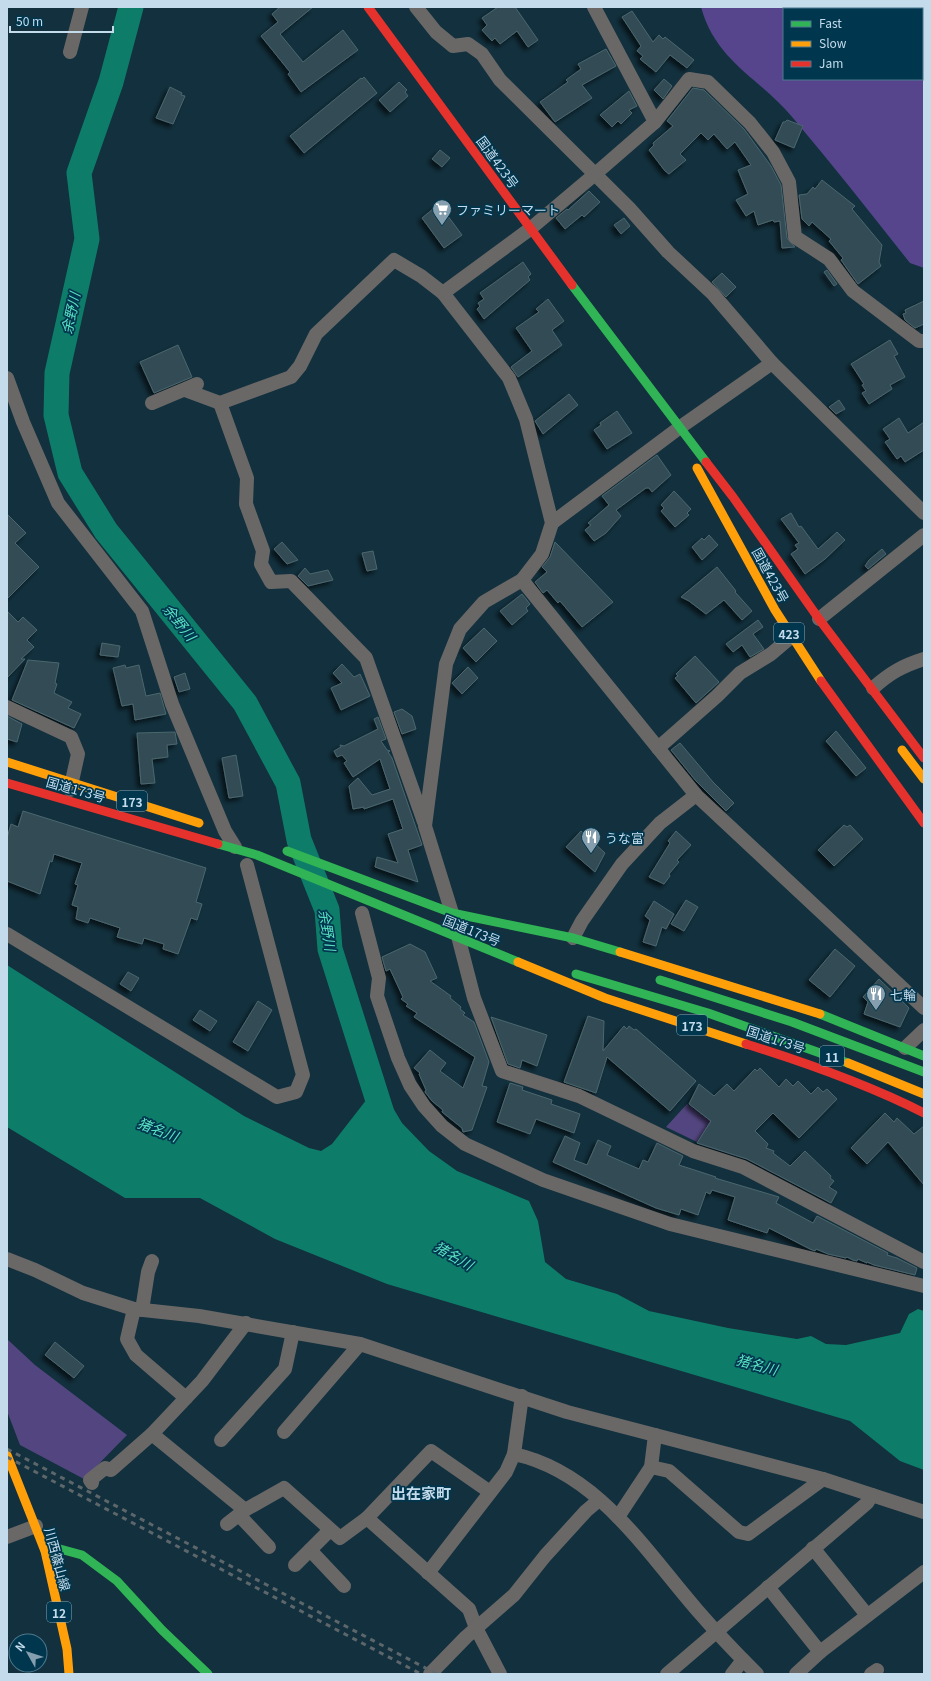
<svg xmlns="http://www.w3.org/2000/svg" width="931" height="1681" font-family="Georgia,'Noto Sans JP',serif">
	<defs>
		<filter id="shadow"><feDropShadow dx="-3.5" dy="3.5" stdDeviation="2" flood-color="#0009"/></filter>
	</defs>
	<rect width="100%" height="100%" fill="#12303d"/>
	<g fill="#534680">
		<polygon points="687,1104 711,1121 697,1142 666,1127"/>
		<polygon points="7,1339 35,1365 127,1435 84,1479 20,1445 7,1411"/>
	</g>
	<path fill="#56458d" fill-rule="evenodd" d="M701 7H924V268L910 263C871 214 833 165 793 118 760 78 716 62 701 7ZM784 9H922V79H784Z"/>
	<polygon fill="#0d7d6a" points="7,965 244,1116 309,1148 321,1151 332,1144 367,1099 386,1096 402,1123 429,1151 457,1171 529,1201 538,1221 545,1262 566,1279 617,1294 649,1311 728,1328 797,1339 811,1336 826,1344 846,1345 900,1333 909,1314 918,1309 924,1311 924,1470 900,1461 850,1421 387,1284 275,1239 200,1198 125,1198 7,1127"/>
	<g fill="none" stroke-linecap="round" stroke-linejoin="round">
		<polyline stroke="#0d7d6a" stroke-width="25" points="131,7 111,82 79,173 87,239 57,373 56,415 70,473 106,531 245,703 288,783 299,840 327,910 330,949 387,1129"/>
	</g>
	<g fill="#314c55" stroke="#4c666e" filter="url(#shadow)">
		<polygon points="280,7 313,7 280,34 303,62 343,30 358,50 301,92 288,74 290,72 261,36 278,22 272,14"/>
		<polygon points="498,7 515,7 538,40 528,47 517,31 500,44 495,38 492,41 482,30 487,25 482,18"/>
		<polygon points="632,11 653,42 659,35 663,39 665,37 694,60 687,68 670,55 656,72 640,59 643,56 637,51 641,46 622,17"/>
		<polygon points="606,49 616,66 582,85 592,98 555,122 540,102 568,82 566,80 581,69 578,64"/>
		<polygon points="364,77 377,93 304,153 290,136 361,78 362,79"/>
		<polygon points="664,79 672,86 663,99 654,90"/>
		<polygon points="399,82 407,90 405,92 408,96 390,112 379,100"/>
		<polygon points="170,87 182,93 181,95 185,96 173,124 156,118"/>
		<polygon points="693,88 704,90 744,129 771,166 781,185 787,238 795,247 782,248 780,221 774,222 773,220 758,225 754,211 746,216 736,200 748,194 738,170 751,165 735,142 727,149 714,134 708,140 701,133 680,154 686,160 669,174 665,171 649,150 654,145 653,143 673,126 667,121"/>
		<polygon points="629,91 637,106 629,110 632,113 621,124 618,121 612,127 600,115"/>
		<polygon points="787,120 803,126 794,148 775,140 783,122 785,122"/>
		<polygon points="440,150 450,158 442,167 432,159"/>
		<polygon points="822,180 855,206 852,209 882,245 879,262 881,266 858,284 841,260 843,258 829,241 831,239 812,222 809,226 802,219 799,195 807,194 813,187 815,189"/>
		<polygon points="589,191 600,202 584,217 582,215 565,229 556,218 567,209 568,210"/>
		<polygon points="439,204 462,235 444,248 422,218"/>
		<polygon points="624,218 630,226 621,234 614,225"/>
		<polygon points="523,262 531,274 528,277 530,280 484,319 477,309 480,306 478,303 484,299 480,293"/>
		<polygon points="827,270 837,284 834,286 824,272"/>
		<polygon points="722,273 736,287 726,297 712,282"/>
		<polygon points="548,299 564,321 552,330 562,345 518,377 511,367 532,351 516,328 539,312 536,309"/>
		<polygon points="924,301 924,324 915,328 905,320 903,314 906,313 905,310"/>
		<polygon points="890,340 898,354 894,356 905,377 890,385 892,389 869,404 862,393 866,391 862,385 864,384 851,364"/>
		<polygon points="178,345 192,377 154,393 140,362"/>
		<polygon points="569,394 578,405 543,434 535,421"/>
		<polygon points="839,400 845,409 836,414 829,407"/>
		<polygon points="617,411 632,433 607,449 594,430 601,425 600,423"/>
		<polygon points="899,418 908,433 924,422 924,450 905,462 901,456 897,459 885,442 890,439 883,429"/>
		<polygon points="657,455 671,475 652,492 649,488 646,488 616,510 621,516 606,533 594,541 585,530 591,525 588,523 609,505 602,496"/>
		<polygon points="674,491 691,509 687,513 689,515 675,527 661,511 664,508 661,505"/>
		<polygon points="791,513 799,527 801,526 818,549 837,532 845,540 825,559 805,574 791,554 798,549 795,545 799,543 781,519"/>
		<polygon points="7,514 26,533 15,543 39,567 7,599"/>
		<polygon points="709,535 718,545 702,560 692,547 702,538 704,540"/>
		<polygon points="282,542 298,560 287,564 274,549"/>
		<polygon points="555,542 613,602 582,627 560,601 558,603 547,590 543,593 535,582 547,572 542,567 550,557"/>
		<polygon points="882,549 886,554 868,569 865,566 869,560"/>
		<polygon points="373,551 377,569 367,571 362,553"/>
		<polygon points="717,567 736,591 735,592 752,611 742,620 724,600 706,614 689,601 681,597"/>
		<polygon points="305,568 310,574 328,570 333,580 308,586 298,576"/>
		<polygon points="522,594 530,604 526,608 528,611 512,625 500,611"/>
		<polygon points="7,611 18,622 23,617 37,630 27,640 34,647 21,659 25,659 7,678"/>
		<polygon points="758,620 763,627 753,634 764,649 750,657 742,645 733,652 726,644"/>
		<polygon points="484,628 497,641 476,662 463,648"/>
		<polygon points="102,643 120,646 118,657 100,655"/>
		<polygon points="695,656 719,682 696,703 675,678 678,676 676,674"/>
		<polygon points="28,660 59,663 55,683 57,684 54,693 72,702 68,708 81,714 74,728 12,700"/>
		<polygon points="342,664 354,677 360,674 370,696 341,710 331,688 342,683 333,673"/>
		<polygon points="125,665 126,668 139,665 146,696 160,693 166,714 135,720 133,704 122,706 113,668"/>
		<polygon points="468,667 478,678 462,694 452,683"/>
		<polygon points="185,673 190,689 179,692 174,677"/>
		<polygon points="402,709 412,716 416,729 402,734 394,712"/>
		<polygon points="7,716 22,724 17,742 7,739"/>
		<polygon points="378,717 386,739 381,741 387,750 390,751 388,752 392,758 422,845 408,850 418,882 375,867 377,857 398,863 388,834 403,829 393,799 364,809 364,807 353,809 349,786 358,778 372,795 390,789 380,759 353,777 344,763 347,761 342,755 337,757 334,751 341,747 340,745 344,746 378,729 374,719"/>
		<polygon points="836,731 866,768 856,776 826,741"/>
		<polygon points="175,732 177,744 167,745 168,757 152,759 155,783 141,784 137,733"/>
		<polygon points="680,743 713,782 734,803 726,811 696,781 671,750"/>
		<polygon points="236,755 243,796 229,798 222,758"/>
		<polygon points="23,811 206,868 196,902 202,904 197,920 191,918 178,954 163,949 164,944 144,938 142,944 117,937 120,928 90,918 88,923 76,919 78,907 72,905 78,885 75,884 82,863 54,854 52,862 50,861 40,894 7,881 7,838 11,824 18,827"/>
		<polygon points="844,825 847,827 850,825 863,839 834,866 818,850"/>
		<polygon points="581,831 605,853 595,872 566,847"/>
		<polygon points="676,831 691,845 677,860 679,862 669,874 670,876 664,884 649,877 670,843 668,841"/>
		<polygon points="686,900 698,907 684,931 671,924"/>
		<polygon points="654,901 674,914 666,929 662,927 656,946 643,942 650,920 645,916"/>
		<polygon points="410,944 425,952 437,978 430,981 451,996 450,998 461,1007 460,1009 465,1013 463,1015 474,1022 489,1062 482,1086 487,1087 472,1130 463,1132 462,1128 442,1112 443,1110 432,1101 425,1092 426,1090 419,1074 420,1073 414,1068 430,1050 446,1063 440,1071 463,1088 475,1057 414,1017 417,1013 406,1006 408,1004 401,999 403,997 390,969 386,971 382,957"/>
		<polygon points="835,949 855,966 830,997 809,980"/>
		<polygon points="128,972 139,978 131,991 120,984"/>
		<polygon points="879,979 909,1008 900,1027 864,1014 868,1002 863,997"/>
		<polygon points="258,1001 272,1010 248,1051 233,1042"/>
		<polygon points="200,1010 217,1021 210,1031 193,1020"/>
		<polygon points="588,1016 604,1021 603,1051 624,1026 627,1029 629,1026 634,1030 636,1029 696,1081 670,1111 607,1057 596,1093 564,1082"/>
		<polygon points="491,1017 547,1035 537,1066 522,1060 520,1068 508,1064"/>
		<polygon points="760,1068 779,1087 786,1079 793,1086 798,1081 811,1094 818,1087 823,1092 827,1089 837,1099 799,1138 773,1113 755,1131 768,1144 766,1148 774,1151 773,1153 790,1166 805,1151 831,1176 830,1178 834,1181 829,1187 837,1192 831,1203 747,1159 697,1143 711,1121 689,1104 699,1084 714,1096 727,1084 734,1091 755,1069 757,1071"/>
		<polygon points="510,1083 523,1087 522,1090 552,1100 551,1104 580,1114 574,1133 536,1119 530,1134 497,1122"/>
		<polygon points="885,1113 894,1122 897,1118 914,1134 924,1126 924,1185 888,1142 867,1164 851,1148"/>
		<polygon points="565,1136 580,1143 574,1160 587,1165 598,1140 611,1146 607,1155 639,1169 643,1160 648,1162 657,1143 683,1156 679,1165 716,1177 715,1178 779,1197 776,1203 813,1223 817,1216 888,1253 887,1255 897,1258 917,1268 915,1275 874,1265 867,1262 867,1263 858,1259 857,1261 853,1260 847,1257 846,1258 828,1254 816,1249 815,1251 810,1249 769,1228 767,1233 728,1220 735,1197 712,1190 710,1194 706,1192 698,1215 681,1209 679,1215 656,1208 553,1162"/>
		<polygon points="55,1342 84,1366 74,1378 45,1355"/>
	</g>
	<g fill="none" stroke-linecap="round" stroke-linejoin="round">
		<g stroke="#6a6867" stroke-width="14">
			<polyline points="416,7 436,32 453,46 468,44 482,54 500,80 629,208 668,252 713,294 772,363 924,513"/>
			<polyline points="594,7 655,122"/>
			<polyline points="70,52 82,7"/>
			<polyline points="443,293 530,229 594,175 655,122 689,79 708,82 750,123 773,152 789,182 795,237 829,259 853,291 919,341 924,341"/>
			<polyline points="7,378 23,422 58,503 142,611 172,704 225,831 235,847"/>
			<polyline points="185,390 220,403 291,377 300,366 316,334 394,260 421,276 443,293 509,378 526,419 552,523 542,554 522,580 484,602 460,629 446,664 425,826 452,913 474,998 502,1071 579,1096 693,1151 743,1167 924,1262"/>
			<polyline points="152,403 197,384"/>
			<polyline points="220,403 247,478 246,504 263,551 261,564 271,582 291,581 366,658 424,822"/>
			<polyline points="552,523 679,428 772,363"/>
			<polyline points="522,580 696,795 924,1008"/>
			<polyline points="819,619 924,535"/>
			<path d="M873 688C890 673 902 666 924 659"/>
			<polyline points="7,707 71,737 78,754 70,790"/>
			<polyline points="658,748 717,696 740,673 771,654 791,637"/>
			<polyline points="362,913 379,978 377,996 398,1058 410,1085 424,1106 442,1126 465,1144 543,1180 670,1224 924,1286"/>
			<polyline points="7,934 277,1097 296,1092 303,1075 247,865"/>
			<polyline points="573,938 582,921 622,864 660,823 696,795"/>
			<polyline points="905,1048 924,1030"/>
			<polyline points="7,1259 35,1270 83,1293 134,1309 199,1316 360,1344 567,1412 823,1479 924,1512"/>
			<polyline points="134,1309 127,1339 136,1355 186,1398"/>
			<polyline points="142,1310 148,1272 152,1261"/>
			<polyline points="246,1323 202,1381 152,1434 245,1510 284,1488 340,1538 367,1518 431,1451 490,1492"/>
			<polyline points="284,1432 360,1344"/>
			<polyline points="221,1440 285,1369 293,1332"/>
			<polyline points="514,1454 522,1396"/>
			<polyline points="651,1467 669,1471 739,1532 748,1534 823,1479"/>
			<polyline points="92,1483 90,1480 105,1468 111,1470 152,1434"/>
			<polyline points="239,1515 269,1547"/>
			<polyline points="618,1517 651,1467 655,1435"/>
			<polyline points="367,1518 469,1609 476,1628 500,1674"/>
			<polyline points="227,1524 245,1510"/>
			<polyline points="7,1537 36,1526"/>
			<polyline points="813,1548 867,1615"/>
			<polyline points="310,1550 344,1586"/>
			<polyline points="295,1565 330,1530"/>
			<path d="M428 1573 506 1472 514 1454C597 1472 645 1550 697 1610 716 1632 736 1653 757 1674"/>
			<polyline points="768,1587 820,1652 924,1572"/>
			<polyline points="430,1674 466,1637 514,1595 545,1556 586,1511 599,1500"/>
			<polyline points="667,1674 867,1503 872,1495"/>
			<polyline points="732,1674 743,1660"/>
			<polyline points="796,1674 820,1652"/>
			<polyline points="871,1674 877,1670"/>
		</g>
		<g stroke="#30b455" stroke-width="9">
			<polyline points="572,285 706,462"/>
			<polyline points="218,844 257,855 518,962"/>
			<polyline points="287,851 452,913 573,938 620,952"/>
			<polyline points="576,974 708,1013 848,1063"/>
			<polyline points="660,980 792,1022 924,1072"/>
			<polyline points="820,1014 924,1056"/>
			<polyline points="45,1551 60,1549 82,1555 117,1581 162,1630 208,1674"/>
		</g>
		<g stroke="#ff9f0a" stroke-width="9">
			<polyline points="697,468 775,610 821,681"/>
			<polyline points="902,750 924,779"/>
			<polyline points="7,762 199,823"/>
			<polyline points="620,952 820,1014"/>
			<polyline points="518,962 605,998 746,1044"/>
			<polyline points="848,1063 924,1094"/>
			<polyline points="7,1455 45,1551 67,1649 69,1674"/>
		</g>
		<g stroke="#e5322d" stroke-width="9">
			<polyline points="368,7 572,285"/>
			<polyline points="706,462 733,497 819,619 924,758"/>
			<polyline points="821,681 924,823"/>
			<polyline points="7,783 218,844"/>
			<path d="M746 1044C807 1063 867 1084 924 1113"/>
		</g>
		<g stroke="#5d666a" stroke-width="3" stroke-dasharray="5 5" stroke-linecap="butt">
			<polyline points="7,1449 437,1674"/>
			<polyline points="7,1457 421,1674"/>
		</g>
	</g>
	<defs>
		<g id="supermarket-pin" transform="scale(1)"><path d="M0 17L-7.5 6A9.5 9.5 0 1 1 7.5 6Z" fill="#859fae" stroke="#00374f"/><path d="M-6-5.5h2.5l.6 2H6L4.5 2H-2.5L-4.4-4H-6ZM-1.5 3.2a1.3 1.3 0 1 0 .1 0ZM3 3.2a1.3 1.3 0 1 0 .1 0Z" fill="#fff"/></g>
		<g id="restaurant-pin" transform="scale(1)"><path d="M0 17L-7.5 6A9.5 9.5 0 1 1 7.5 6Z" fill="#859fae" stroke="#00374f"/><path d="M-5-6h1v4h1v-4h1v4h1v-4h1v5L-1.5 .5V6h-2V.5L-5-1ZM5-6V6H3V1.5H1.5Q1.5-4 5-6Z" fill="#fff"/></g>
	</defs>
	<g fill-rule="evenodd">
		<use href="#supermarket-pin" x="442" y="209"/>
		<use href="#restaurant-pin" x="591" y="837"/>
		<use href="#restaurant-pin" x="876" y="994"/>
	</g>
	<g text-anchor="middle" dominant-baseline="central" stroke-width="3.5" stroke-linejoin="round" paint-order="stroke">
		<g fill="#00374f" stroke="#88aabc" stroke-width="1">
			<rect x="774" y="623" width="30" height="20" rx="3"/>
			<rect x="117" y="791" width="30" height="20" rx="3"/>
			<rect x="677" y="1015" width="30" height="20" rx="3"/>
			<rect x="820" y="1046" width="24" height="20" rx="3"/>
			<rect x="47" y="1602" width="24" height="20" rx="3"/>
		</g>
		<g font-size="12" font-weight="bold" fill="#c3dbeb">
			<text x="789" y="633">423</text>
			<text x="132" y="801">173</text>
			<text x="692" y="1025">173</text>
			<text x="832" y="1056">11</text>
			<text x="59" y="1612">12</text>
		</g>
		<g font-size="13" fill="#c3dbeb" stroke="#00374f">
			<text transform="translate(498 162) rotate(54)">国道423号</text>
			<text transform="translate(771 575) rotate(61)">国道423号</text>
			<text transform="translate(76 789) rotate(16)">国道173号</text>
			<text transform="translate(472 930) rotate(22)">国道173号</text>
			<text transform="translate(776 1039) rotate(18)">国道173号</text>
			<text transform="translate(58 1559) rotate(75)">川西篠山線</text>
		</g>
		<g font-size="13" fill="#c3dbeb" stroke="#00374f" text-anchor="start">
			<text x="456" y="209">ファミリーマート</text>
			<text x="605" y="837">うな富</text>
			<text x="890" y="994">七輪</text>
		</g>
		<g font-size="14" font-style="italic" fill="#5ae1c2" stroke="#00374f">
			<text transform="translate(70 313) rotate(-78)">余野川</text>
			<text transform="translate(180 622) rotate(51)">余野川</text>
			<text transform="translate(328 930) rotate(81)">余野川</text>
			<text transform="translate(158 1129) rotate(21)">猪名川</text>
			<text transform="translate(454 1255) rotate(30)">猪名川</text>
			<text transform="translate(757 1364) rotate(15)">猪名川</text>
		</g>
		<g font-size="15" font-weight="bold" fill="#c3dbeb" stroke="#00374f">
			<text x="421" y="1492">出在家町</text>
		</g>
	</g>
	<rect width="931" height="1681" fill="none" stroke="#c3dbeb" stroke-width="16"/>
	<rect x="783" y="8" width="140" height="72" fill="#00374f" stroke="#4e798d"/>
	<rect x="791" y="21" width="20" height="6" fill="#30b455" stroke="#4e798d"/>
	<text x="819" y="28" font-size="12" fill="#c3dbeb">Fast</text>
	<rect x="791" y="41" width="20" height="6" fill="#ff9f0a" stroke="#4e798d"/>
	<text x="819" y="48" font-size="12" fill="#c3dbeb">Slow</text>
	<rect x="791" y="61" width="20" height="6" fill="#e5322d" stroke="#4e798d"/>
	<text x="819" y="68" font-size="12" fill="#c3dbeb">Jam</text>
	<g transform="translate(28 1653) rotate(309)"><circle r="19" fill="#00374f" stroke="#4e798d"/>
	<path d="M0-3L7 15L0 10L-7 15Z" fill="#859fae"/>
	<text y="-6" font-size="11" font-weight="bold" text-anchor="middle" fill="#c3dbeb">N</text>
	</g>
	<path d="M10 26v6h103v-6" fill="none" stroke="#c3dbeb" stroke-width="2"/>
	<text x="16" y="26" font-size="12" fill="#c3dbeb" stroke="#00374f" stroke-width="3" paint-order="stroke">50 m</text>
</svg>
